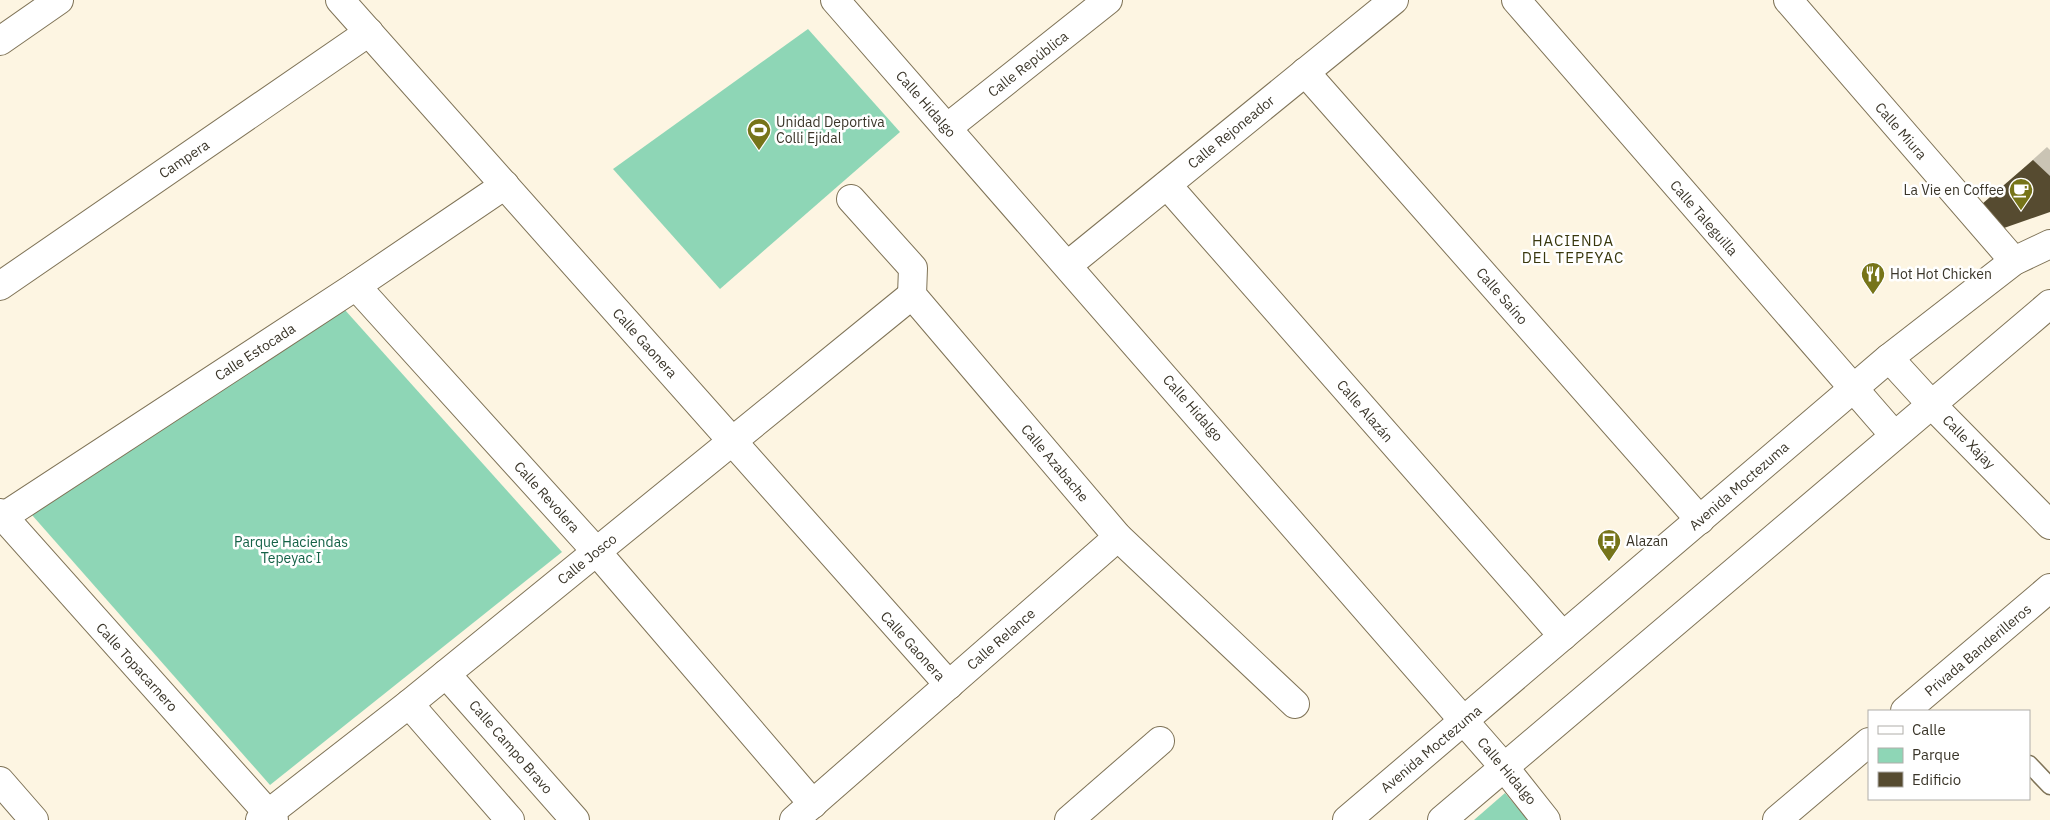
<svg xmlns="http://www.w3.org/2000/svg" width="2050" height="820" font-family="'IBM Plex Sans',sans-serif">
	<rect width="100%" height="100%" fill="#fdf5e2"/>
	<g fill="#8ed6b6">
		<polygon points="808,29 900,132 720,289 613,169"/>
		<polygon points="345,310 562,552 270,785 32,515"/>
		<polygon points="1505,793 1528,820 1474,820"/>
	</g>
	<polygon fill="#0003" points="2047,147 2050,150 2050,210 1984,204"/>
	<polygon fill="#564b30" points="2033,160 2050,176 2050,212 2004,228 1982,204"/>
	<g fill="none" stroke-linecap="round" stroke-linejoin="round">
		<g stroke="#7f7357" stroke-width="19">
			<polyline id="lane" points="2029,764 2050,786"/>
		</g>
		<g stroke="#7f7357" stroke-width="30">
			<g id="street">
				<polyline points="340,0 949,685"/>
				<polyline points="835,0 1504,767 1546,820"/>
				<polyline points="1516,0 1894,435"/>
				<polyline points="1788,0 2014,261"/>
				<polyline points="0,41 59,0"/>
				<polyline points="1305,72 1700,520"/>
				<polyline points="947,128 1108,0"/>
				<polyline points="1167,185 1563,636"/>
				<polyline points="851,199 913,268 912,295 1118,537 1295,704"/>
				<polyline points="1068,265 1394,0"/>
				<polyline points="0,286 369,32"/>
				<polyline points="356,286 596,551 813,804"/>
				<polyline points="1889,358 1931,404 2050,525"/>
				<polyline points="0,513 274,820"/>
				<polyline points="3,517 356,286 505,185"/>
				<polyline points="446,674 575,820"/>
				<polyline points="409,704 510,820"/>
				<polyline points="1905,711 2050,588"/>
				<polyline points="0,781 34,820"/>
				<polyline points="260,820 409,704 912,295"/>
				<polyline points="794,820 1118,537"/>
				<polyline points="1069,820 1160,741"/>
				<polyline points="1777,820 1869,742"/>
			</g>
		</g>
		<g stroke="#7f7357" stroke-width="30">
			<g id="secondary">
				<polyline points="1347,820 1889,358 2014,261 2050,244"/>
				<polyline points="1442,820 2050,304"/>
			</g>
		</g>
		<use href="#lane" stroke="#fff" stroke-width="16"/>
		<use href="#street" stroke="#fff" stroke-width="28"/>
		<use href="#secondary" stroke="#fff" stroke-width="28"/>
	</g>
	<defs>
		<g id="stadium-pin" transform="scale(1.25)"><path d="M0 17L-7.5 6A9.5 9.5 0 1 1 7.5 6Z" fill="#767419" stroke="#fff"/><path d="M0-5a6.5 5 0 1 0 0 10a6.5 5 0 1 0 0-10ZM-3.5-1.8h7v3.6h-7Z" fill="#fff"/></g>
		<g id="cafe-pin" transform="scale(1.25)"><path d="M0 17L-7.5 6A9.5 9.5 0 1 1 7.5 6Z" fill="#767419" stroke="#fff"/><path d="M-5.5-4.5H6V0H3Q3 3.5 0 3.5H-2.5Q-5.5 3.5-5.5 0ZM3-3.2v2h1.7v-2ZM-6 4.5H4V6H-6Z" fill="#fff"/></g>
		<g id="restaurant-pin" transform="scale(1.25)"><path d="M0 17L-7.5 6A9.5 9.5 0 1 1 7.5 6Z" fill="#767419" stroke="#fff"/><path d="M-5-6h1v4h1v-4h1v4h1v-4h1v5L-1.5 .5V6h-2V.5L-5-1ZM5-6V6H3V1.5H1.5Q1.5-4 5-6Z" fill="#fff"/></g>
		<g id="bus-pin" transform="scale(1.25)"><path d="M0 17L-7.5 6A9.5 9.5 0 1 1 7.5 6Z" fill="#767419" stroke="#fff"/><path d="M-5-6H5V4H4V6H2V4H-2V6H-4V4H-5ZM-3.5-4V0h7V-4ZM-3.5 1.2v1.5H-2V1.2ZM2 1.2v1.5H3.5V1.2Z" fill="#fff"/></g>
	</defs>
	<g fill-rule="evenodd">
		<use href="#stadium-pin" x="759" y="130"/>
		<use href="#cafe-pin" x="2021" y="190"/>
		<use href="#restaurant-pin" x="1873" y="274"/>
		<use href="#bus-pin" x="1609" y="541"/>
	</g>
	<g text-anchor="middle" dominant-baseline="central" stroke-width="5" stroke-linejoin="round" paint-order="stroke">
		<g font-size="14" fill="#3a3529" stroke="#fff">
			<text transform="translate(1028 64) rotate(-38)">Calle República</text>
			<text transform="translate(926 104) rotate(49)">Calle Hidalgo</text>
			<text transform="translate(1901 131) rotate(49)">Calle Miura</text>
			<text transform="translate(1231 132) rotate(-39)">Calle Rejoneador</text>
			<text transform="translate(184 159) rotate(-34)">Campera</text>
			<text transform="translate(1704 218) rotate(49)">Calle Taleguilla</text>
			<text transform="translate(1502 296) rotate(49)">Calle Saíno</text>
			<text transform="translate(645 343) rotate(48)">Calle Gaonera</text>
			<text transform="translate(255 352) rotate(-33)">Calle Estocada</text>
			<text transform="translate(1193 408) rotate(49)">Calle Hidalgo</text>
			<text transform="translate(1365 411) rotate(49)">Calle Alazán</text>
			<text transform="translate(1969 442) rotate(46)">Calle Xajay</text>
			<text transform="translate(1055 463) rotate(50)">Calle Azabache</text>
			<text transform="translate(1739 486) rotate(-41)">Avenida Moctezuma</text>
			<text transform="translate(547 497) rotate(48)">Calle Revolera</text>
			<text transform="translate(587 559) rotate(-39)">Calle Josco</text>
			<text transform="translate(1001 639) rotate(-41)">Calle Relance</text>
			<text transform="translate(913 646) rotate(48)">Calle Gaonera</text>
			<text transform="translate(1978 650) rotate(-40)">Privada Banderilleros</text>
			<text transform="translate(137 667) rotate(48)">Calle Topacarnero</text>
			<text transform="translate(511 747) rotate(49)">Calle Campo Bravo</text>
			<text transform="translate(1431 749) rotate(-40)">Avenida Moctezuma</text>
			<text transform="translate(1507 771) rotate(50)">Calle Hidalgo</text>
		</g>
		<g font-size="14" fill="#3a3529" stroke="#fff" text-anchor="start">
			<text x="776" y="122">Unidad Deportiva<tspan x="776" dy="16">Colli Ejidal</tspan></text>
			<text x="2004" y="190" text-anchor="end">La Vie en Coffee</text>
			<text x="1890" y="274">Hot Hot Chicken</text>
			<text x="1626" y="541">Alazan</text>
		</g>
		<g font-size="14" fill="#146247" stroke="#fff">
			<text x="291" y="542">Parque Haciendas<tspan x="291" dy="16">Tepeyac I</tspan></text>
		</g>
		<g font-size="15" letter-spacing="1" fill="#39380e" stroke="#fff">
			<text x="1573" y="240">HACIENDA<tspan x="1573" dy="17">DEL TEPEYAC</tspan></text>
		</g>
	</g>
	<rect x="1868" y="710" width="162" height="90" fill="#ffffff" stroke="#b0aea9"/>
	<rect x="1878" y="726" width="25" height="8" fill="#ffffff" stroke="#b0aea9"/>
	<text x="1912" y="735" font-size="15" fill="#3a3529">Calle</text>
	<rect x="1878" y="748" width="25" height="15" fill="#8ed6b6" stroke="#b0aea9"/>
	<text x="1912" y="760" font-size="15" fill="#3a3529">Parque</text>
	<rect x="1878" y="772" width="25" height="15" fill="#564b30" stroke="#b0aea9"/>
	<text x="1912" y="785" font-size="15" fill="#3a3529">Edificio</text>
</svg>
